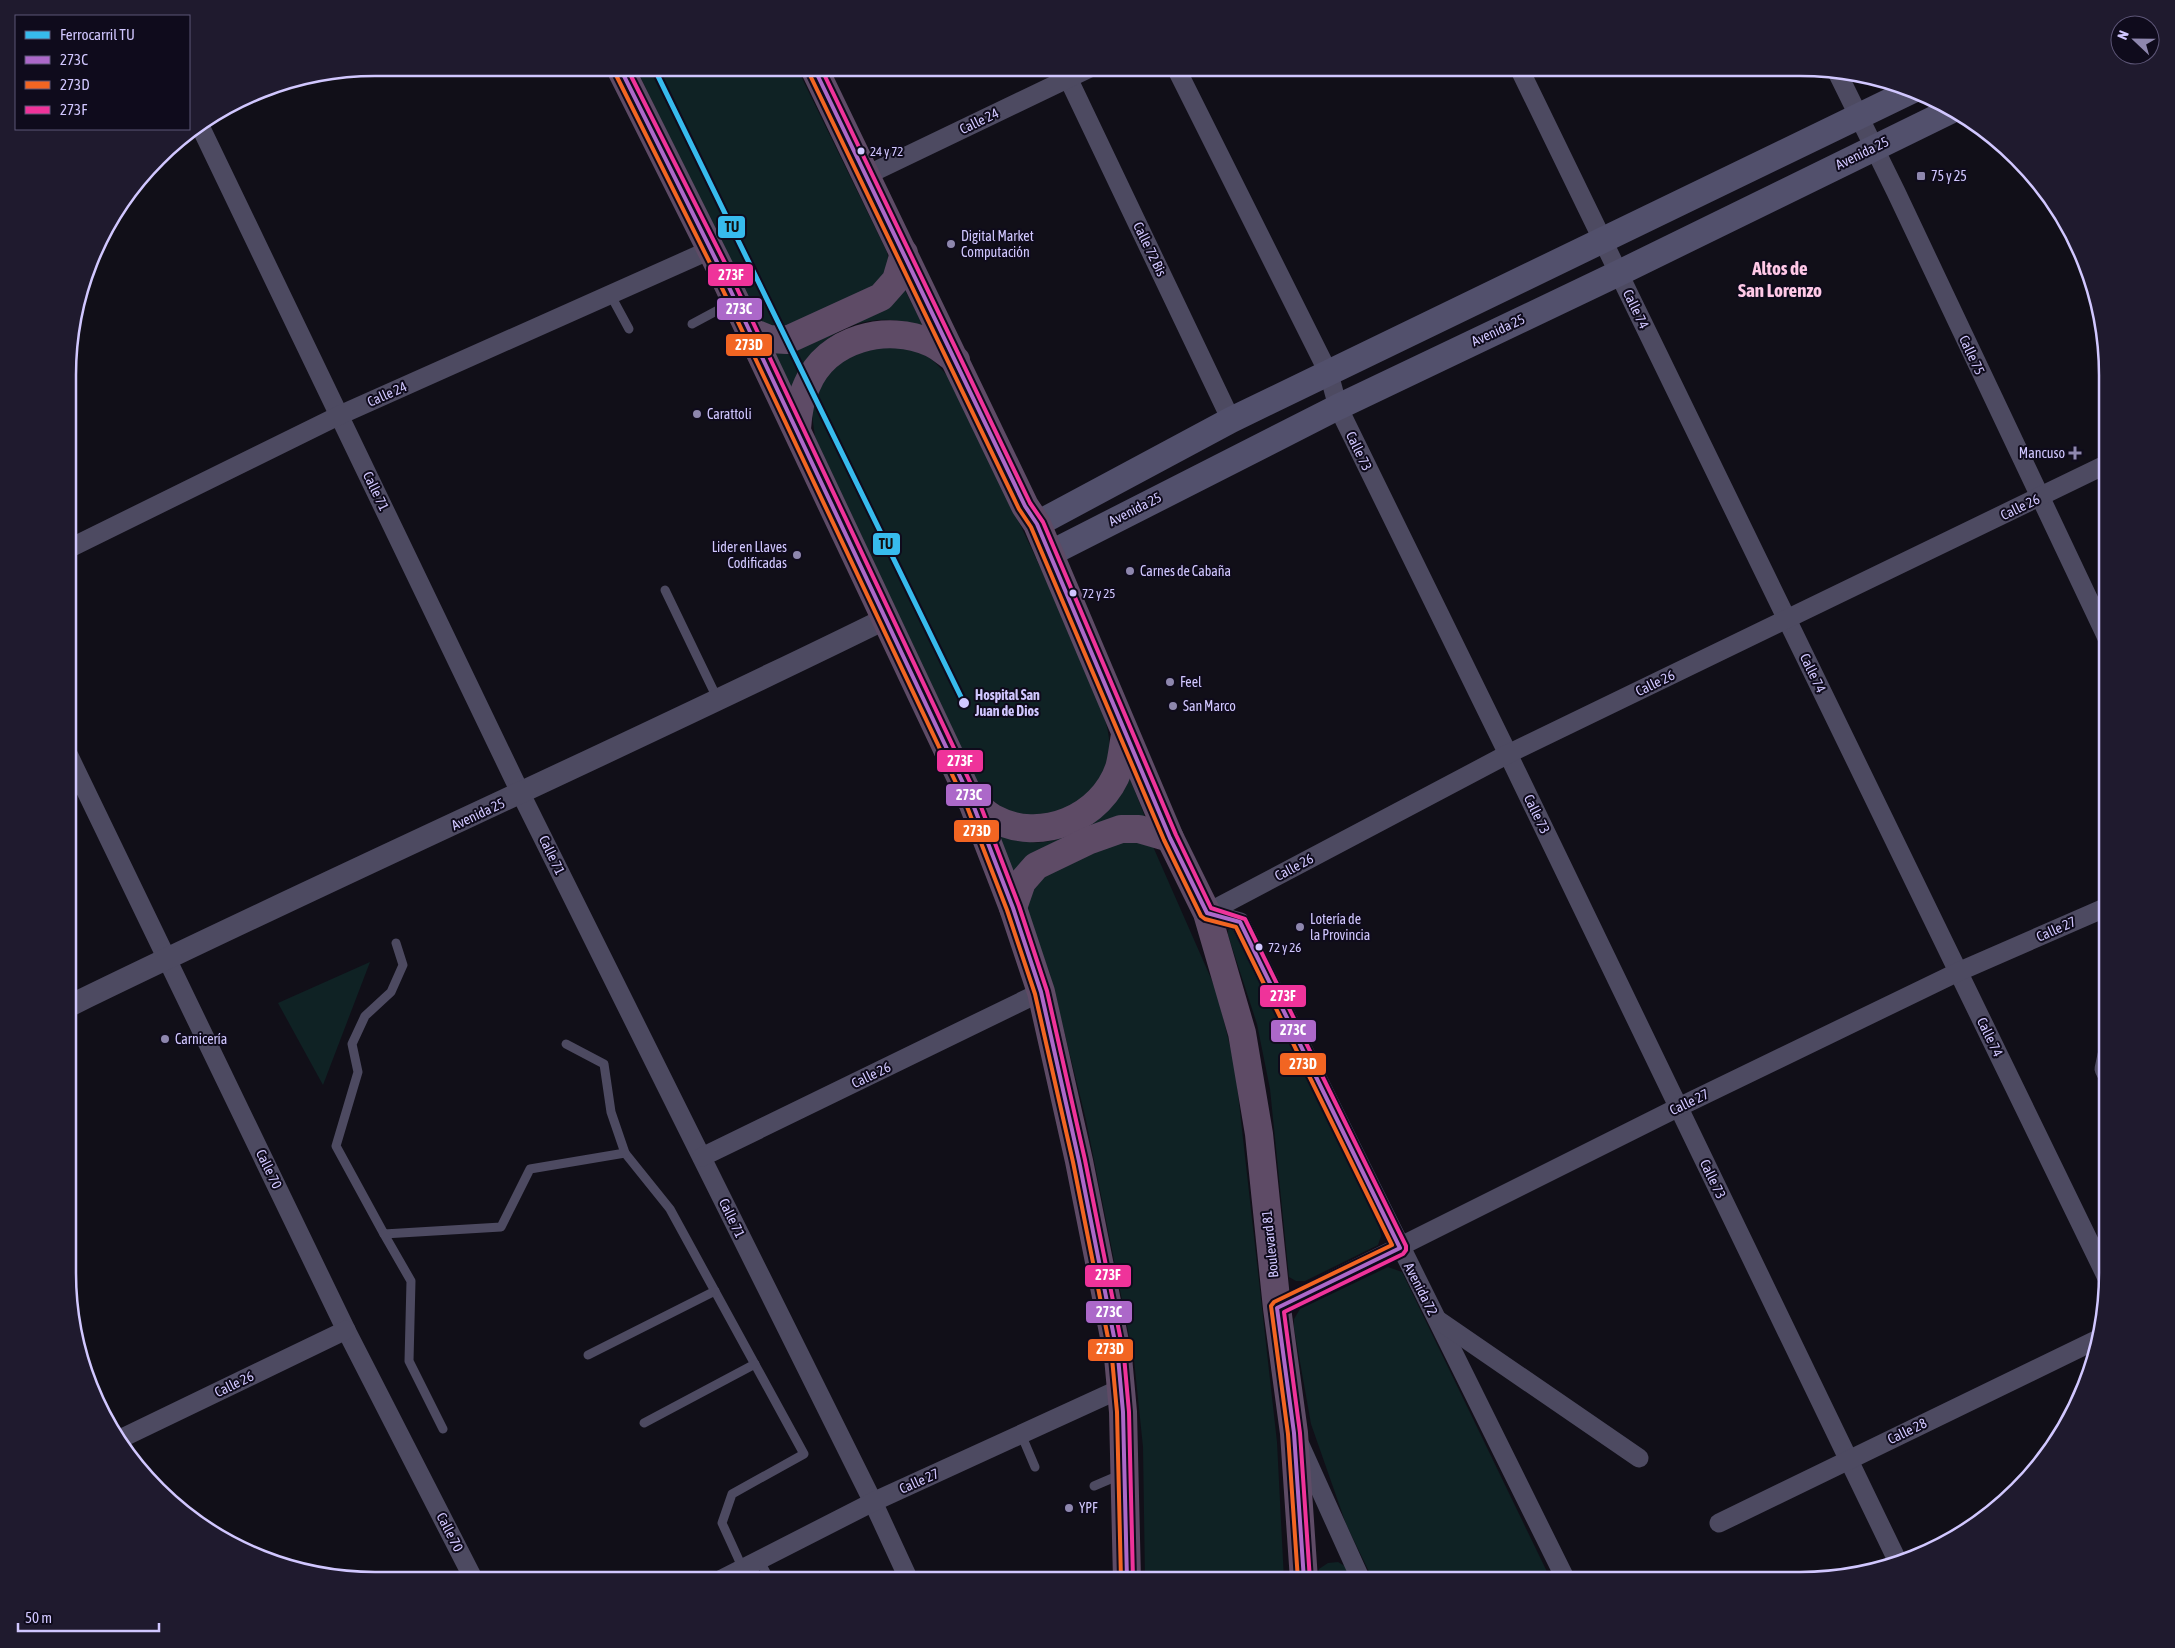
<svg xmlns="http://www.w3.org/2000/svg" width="2175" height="1648" font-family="'Asap Condensed',sans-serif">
	<rect width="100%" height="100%" fill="#110f18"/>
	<g fill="#0f2224">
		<polygon points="636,68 797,68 887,252 890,266 884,281 788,331 758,321"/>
		<path d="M903 286 923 326C863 307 813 333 791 391L771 349Z"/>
		<path d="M887 344C918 352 927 350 948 377 993 469 1039 559 1078 654 1091 684 1109 716 1110 749 1111 755 1107 762 1105 768 1096 797 1068 816 1038 817 1009 819 989 799 973 779L815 437 812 415 814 397 825 376 847 355Z"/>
		<path d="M1129 776 1145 817 1127 815 1108 823 1014 876 995 833C1011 838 1028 844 1044 842 1069 839 1106 818 1119 797 1123 791 1125 783 1129 776Z"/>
		<polygon points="1131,833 1151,842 1217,992 1235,1067 1277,1442 1284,1580 1145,1580 1143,1447 1134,1360 1086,1120 1050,974 1023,903 1033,879"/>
		<polygon points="1231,928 1236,929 1379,1226 1381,1236 1378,1245 1305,1281 1296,1281 1289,1277 1270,1089 1257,1024 1228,935 1228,930"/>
		<polygon points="370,962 323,1085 278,1003"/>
		<polygon points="1388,1267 1402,1272 1551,1580 1373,1580 1346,1524 1311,1424 1294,1328 1294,1319 1300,1309"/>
		<polygon points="1338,1562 1348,1568 1354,1580 1316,1580 1319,1569 1328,1563"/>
	</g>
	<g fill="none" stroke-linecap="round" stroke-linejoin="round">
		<g stroke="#4d4a61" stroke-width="9">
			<polyline points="610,294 629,329"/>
			<polyline points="692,324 733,302"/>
			<polyline points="665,590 718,700"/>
			<polyline points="396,943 403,965 391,992 365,1016 352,1044 358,1072 336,1146 384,1234 501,1227 530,1169 625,1153 670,1209 804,1454 732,1494 722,1523 743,1569"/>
			<polyline points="566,1044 604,1064 611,1112 625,1153"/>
			<polyline points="384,1234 411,1281 409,1361 443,1429"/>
			<polyline points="588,1355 715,1291"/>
			<polyline points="644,1423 755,1364"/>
			<polyline points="1021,1434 1035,1467"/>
			<polyline points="1094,1486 1122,1474"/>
			<polyline points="760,1561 770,1580"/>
		</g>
		<g stroke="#4d4a61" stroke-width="19">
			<polyline points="1176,68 1329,374 1338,407 1508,754 1898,1562"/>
			<polyline points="1519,68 2107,1278"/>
			<polyline points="1837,72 1896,192 2107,638"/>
			<polyline points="1068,78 1231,420"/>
			<polyline points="201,128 521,794 873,1502 909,1580"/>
			<polyline points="867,175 1090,68"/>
			<polyline points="70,548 340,415 710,250"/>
			<polyline points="69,756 346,1330 474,1580"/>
			<polyline points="1207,913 1508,754 2107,464"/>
			<polyline points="1207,913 1240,922 1566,1580"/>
			<polyline points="2107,1075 2104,1069 2107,1055"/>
			<polyline points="702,1157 1041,992"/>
			<polyline points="1277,1308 1679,1107 1958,972 2107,907"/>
			<polyline points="1438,1320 1639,1458"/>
			<polyline points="122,1438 346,1330"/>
			<polyline points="1300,1445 1361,1580"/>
			<polyline points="1719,1523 2096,1340"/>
			<polyline points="720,1580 873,1502 1122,1388"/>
		</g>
		<path stroke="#4d4a61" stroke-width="22" d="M69 1006C339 874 615 752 885 619"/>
		<g stroke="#52506c" stroke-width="26">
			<polyline points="1037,524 1231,420 1913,90"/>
			<polyline points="1049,554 1338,407 1619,273 1950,111"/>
		</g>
		<g stroke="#5e4b66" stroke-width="28">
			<polyline points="620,68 719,266 972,802 1013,908 1041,992 1079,1161 1118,1357 1123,1412 1127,1580"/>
			<polyline points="814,68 1025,506 1037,524 1170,838 1207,913 1242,1033 1259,1134 1277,1308 1294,1433 1304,1580"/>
			<polyline points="749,331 769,339 787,340 881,297 896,280 904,253"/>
			<path d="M797 429C798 413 800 399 807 385 827 338 887 323 931 343 940 347 948 355 956 360"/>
			<path d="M972 802C979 807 986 814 993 818 1040 844 1102 818 1119 768 1122 758 1123 745 1125 735"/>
			<polyline points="1013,908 1022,882 1036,866 1090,840 1121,829 1139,829 1170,838"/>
		</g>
		<g stroke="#0f0b1c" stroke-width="8">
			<g id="bus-1">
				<polyline points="620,68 719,266 972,802 1013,908 1041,992 1079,1161 1118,1357 1123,1412 1127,1580"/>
				<polyline points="814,68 1025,506 1037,524 1170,838 1207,913 1240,922 1400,1248 1277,1308 1294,1433 1304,1580"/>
			</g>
		</g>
		<g stroke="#0f0b1c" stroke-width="8">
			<g id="bus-2">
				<polyline points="614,71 713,269 966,804 1007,910 1035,994 1073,1162 1112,1358 1117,1412 1121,1580"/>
				<polyline points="808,71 1019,509 1031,527 1164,840 1201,916 1205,919 1236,927 1392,1245 1274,1302 1271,1306 1288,1434 1298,1580"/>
			</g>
		</g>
		<g stroke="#0f0b1c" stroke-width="8">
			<g id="bus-3">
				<polyline points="627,68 725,263 978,799 1019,906 1047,991 1085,1160 1124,1356 1129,1412 1133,1580"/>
				<polyline points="821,68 1030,503 1043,522 1176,835 1211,908 1245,919 1406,1246 1406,1250 1403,1254 1284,1312 1300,1433 1310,1580"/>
			</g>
		</g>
		<use href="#bus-1" stroke="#ac68c9" stroke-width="4"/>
		<use href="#bus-2" stroke="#f26522" stroke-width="4"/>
		<use href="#bus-3" stroke="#ef339a" stroke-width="4"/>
		<g stroke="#0f0b1c" stroke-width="9">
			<polyline id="rail-1" points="654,68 964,703"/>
		</g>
		<use href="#rail-1" stroke="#37bbed" stroke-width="5"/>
	</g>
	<g fill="#d1c7ff" stroke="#0f0b1c" stroke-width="2">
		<circle cx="861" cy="151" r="4.5"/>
		<circle cx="1073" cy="593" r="4.5"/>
		<circle cx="964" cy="703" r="6"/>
		<circle cx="1259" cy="947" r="4.5"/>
	</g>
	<g fill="#8e87ae" stroke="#0f0b1c" stroke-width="2">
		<rect x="1916" y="171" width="10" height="10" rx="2.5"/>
		<circle cx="951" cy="244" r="5"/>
		<circle cx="697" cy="414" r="5"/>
		<path d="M2072.5 445.5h5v5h5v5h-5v5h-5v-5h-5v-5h5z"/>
		<circle cx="797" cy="555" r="5"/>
		<circle cx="1130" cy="571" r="5"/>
		<circle cx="1170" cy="682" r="5"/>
		<circle cx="1173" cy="706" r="5"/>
		<circle cx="1300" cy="927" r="5"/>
		<circle cx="165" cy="1039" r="5"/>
		<circle cx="1069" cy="1508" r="5"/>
	</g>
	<g text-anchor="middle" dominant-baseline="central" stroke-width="4" stroke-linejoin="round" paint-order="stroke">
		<g font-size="13" fill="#d1c7ff" stroke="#0f0b1c" text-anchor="start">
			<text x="870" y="151">24 y 72</text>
			<text x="1082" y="593">72 y 25</text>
			<text x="1268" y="947">72 y 26</text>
		</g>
		<g font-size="14" fill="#d1c7ff" stroke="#0f0b1c">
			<text transform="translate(979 121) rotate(-26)">Calle 24</text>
			<text transform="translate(1862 153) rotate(-26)">Avenida 25</text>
			<text transform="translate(1150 249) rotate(64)">Calle 72 Bis</text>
			<text transform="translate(1636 309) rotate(64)">Calle 74</text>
			<text transform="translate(1498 330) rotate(-25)">Avenida 25</text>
			<text transform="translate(1972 355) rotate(65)">Calle 75</text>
			<text transform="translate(387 394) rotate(-24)">Calle 24</text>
			<text transform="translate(1359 451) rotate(64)">Calle 73</text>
			<text transform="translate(376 491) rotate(64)">Calle 71</text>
			<text transform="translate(2020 507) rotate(-26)">Calle 26</text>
			<text transform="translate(1135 509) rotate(-27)">Avenida 25</text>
			<text transform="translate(1813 673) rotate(64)">Calle 74</text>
			<text transform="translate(1655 683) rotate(-26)">Calle 26</text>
			<text transform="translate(478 814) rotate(-25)">Avenida 25</text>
			<text transform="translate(1537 814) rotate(64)">Calle 73</text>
			<text transform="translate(552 855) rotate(64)">Calle 71</text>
			<text transform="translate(1294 867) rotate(-28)">Calle 26</text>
			<text transform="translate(2056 929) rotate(-24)">Calle 27</text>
			<text transform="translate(1990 1037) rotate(64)">Calle 74</text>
			<text transform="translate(871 1075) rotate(-26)">Calle 26</text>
			<text transform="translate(1689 1102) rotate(-26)">Calle 27</text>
			<text transform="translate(269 1169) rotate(64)">Calle 70</text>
			<text transform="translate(1713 1179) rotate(64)">Calle 73</text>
			<text transform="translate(732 1218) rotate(64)">Calle 71</text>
			<text transform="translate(1270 1244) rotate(-96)">Boulevard 81</text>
			<text transform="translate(1421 1289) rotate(63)">Avenida 72</text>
			<text transform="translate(234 1384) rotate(-26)">Calle 26</text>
			<text transform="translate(1907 1431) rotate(-26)">Calle 28</text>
			<text transform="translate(919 1481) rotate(-24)">Calle 27</text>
			<text transform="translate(450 1532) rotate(63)">Calle 70</text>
		</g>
		<g font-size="14" fill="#d1c7ff" stroke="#0f0b1c" text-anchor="start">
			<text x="1931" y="176">75 y 25</text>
			<text x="961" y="236">Digital Market<tspan x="961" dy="16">Computación</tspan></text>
			<text x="707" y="414">Carattoli</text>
			<text x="2065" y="453" text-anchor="end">Mancuso</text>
			<text x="787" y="547" text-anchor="end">Lider en Llaves<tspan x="787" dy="16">Codificadas</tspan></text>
			<text x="1140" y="571">Carnes de Cabaña</text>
			<text x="1180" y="682">Feel</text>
			<text x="1183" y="706">San Marco</text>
			<text x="1310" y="919">Lotería de<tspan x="1310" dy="16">la Provincia</tspan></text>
			<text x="175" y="1039">Carnicería</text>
			<text x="1079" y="1508">YPF</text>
		</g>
		<g font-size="14" font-weight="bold" fill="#d1c7ff" stroke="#0f0b1c" text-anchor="start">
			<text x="975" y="695">Hospital San<tspan x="975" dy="16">Juan de Dios</tspan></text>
		</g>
		<g font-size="19" font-weight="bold" fill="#ffc9e7" stroke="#0f0b1c">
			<text x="1780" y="268">Altos de<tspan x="1780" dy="22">San Lorenzo</tspan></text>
		</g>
	</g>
	<path d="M0 0H2175V1648H0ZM375 76H1800A299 299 0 0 1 2099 375V1273A299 299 0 0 1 1800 1572H375A299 299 0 0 1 76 1273V375A299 299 0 0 1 375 76Z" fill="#1f1a2e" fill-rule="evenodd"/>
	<path fill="none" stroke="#d1c7ff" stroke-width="2.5" d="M375 76H1800A299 299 0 0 1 2099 375V1273A299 299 0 0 1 1800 1572H375A299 299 0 0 1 76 1273V375A299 299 0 0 1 375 76Z"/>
	<g stroke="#0f0b1c" stroke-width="2">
		<rect x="717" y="215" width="29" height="24" rx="5" fill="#37bbed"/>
		<rect x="707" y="263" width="47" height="24" rx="5" fill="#ef339a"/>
		<rect x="716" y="297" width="47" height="24" rx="5" fill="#ac68c9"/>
		<rect x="725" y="333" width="48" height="24" rx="5" fill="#f26522"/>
		<rect x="872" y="532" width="29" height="24" rx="5" fill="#37bbed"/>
		<rect x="936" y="749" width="48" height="24" rx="5" fill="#ef339a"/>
		<rect x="945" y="783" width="47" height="24" rx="5" fill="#ac68c9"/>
		<rect x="953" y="819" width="47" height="24" rx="5" fill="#f26522"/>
		<rect x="1259" y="984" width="48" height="24" rx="5" fill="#ef339a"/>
		<rect x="1270" y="1019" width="47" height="24" rx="5" fill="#ac68c9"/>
		<rect x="1279" y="1052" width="48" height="24" rx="5" fill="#f26522"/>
		<rect x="1084" y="1264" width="48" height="24" rx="5" fill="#ef339a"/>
		<rect x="1085" y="1300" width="48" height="24" rx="5" fill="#ac68c9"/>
		<rect x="1087" y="1338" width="47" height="24" rx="5" fill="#f26522"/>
	</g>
	<g font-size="14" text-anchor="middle" font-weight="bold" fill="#fff">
		<text x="731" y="280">273F</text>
		<text x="739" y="314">273C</text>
		<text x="749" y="350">273D</text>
		<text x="960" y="766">273F</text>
		<text x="969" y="800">273C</text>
		<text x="977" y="836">273D</text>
		<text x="1283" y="1001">273F</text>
		<text x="1293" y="1035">273C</text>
		<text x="1303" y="1069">273D</text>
		<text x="1108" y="1280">273F</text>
		<text x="1109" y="1317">273C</text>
		<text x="1110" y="1354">273D</text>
	</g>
	<g font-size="14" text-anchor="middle" font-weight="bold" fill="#111">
		<text x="732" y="232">TU</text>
		<text x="886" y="549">TU</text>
	</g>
	<rect x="15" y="15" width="175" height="115" fill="#0f0b1c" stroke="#5d5677"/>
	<rect x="25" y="31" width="25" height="8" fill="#37bbed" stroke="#5d5677"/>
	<text x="60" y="40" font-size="15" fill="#d1c7ff">Ferrocarril TU</text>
	<rect x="25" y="56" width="25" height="8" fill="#ac68c9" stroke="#5d5677"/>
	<text x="60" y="65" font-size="15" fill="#d1c7ff">273C</text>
	<rect x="25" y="81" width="25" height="8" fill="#f26522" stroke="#5d5677"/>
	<text x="60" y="90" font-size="15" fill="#d1c7ff">273D</text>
	<rect x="25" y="106" width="25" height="8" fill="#ef339a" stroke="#5d5677"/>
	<text x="60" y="115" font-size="15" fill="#d1c7ff">273F</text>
	<g transform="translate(2135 40) rotate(292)"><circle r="24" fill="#0f0b1c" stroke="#5d5677"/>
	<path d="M0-4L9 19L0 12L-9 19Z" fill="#8e87ae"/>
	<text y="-8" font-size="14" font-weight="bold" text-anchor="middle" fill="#d1c7ff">N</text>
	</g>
	<path d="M18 1623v8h141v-8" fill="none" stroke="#d1c7ff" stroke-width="2.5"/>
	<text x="25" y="1623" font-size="15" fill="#d1c7ff" stroke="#0f0b1c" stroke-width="4" paint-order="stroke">50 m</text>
</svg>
